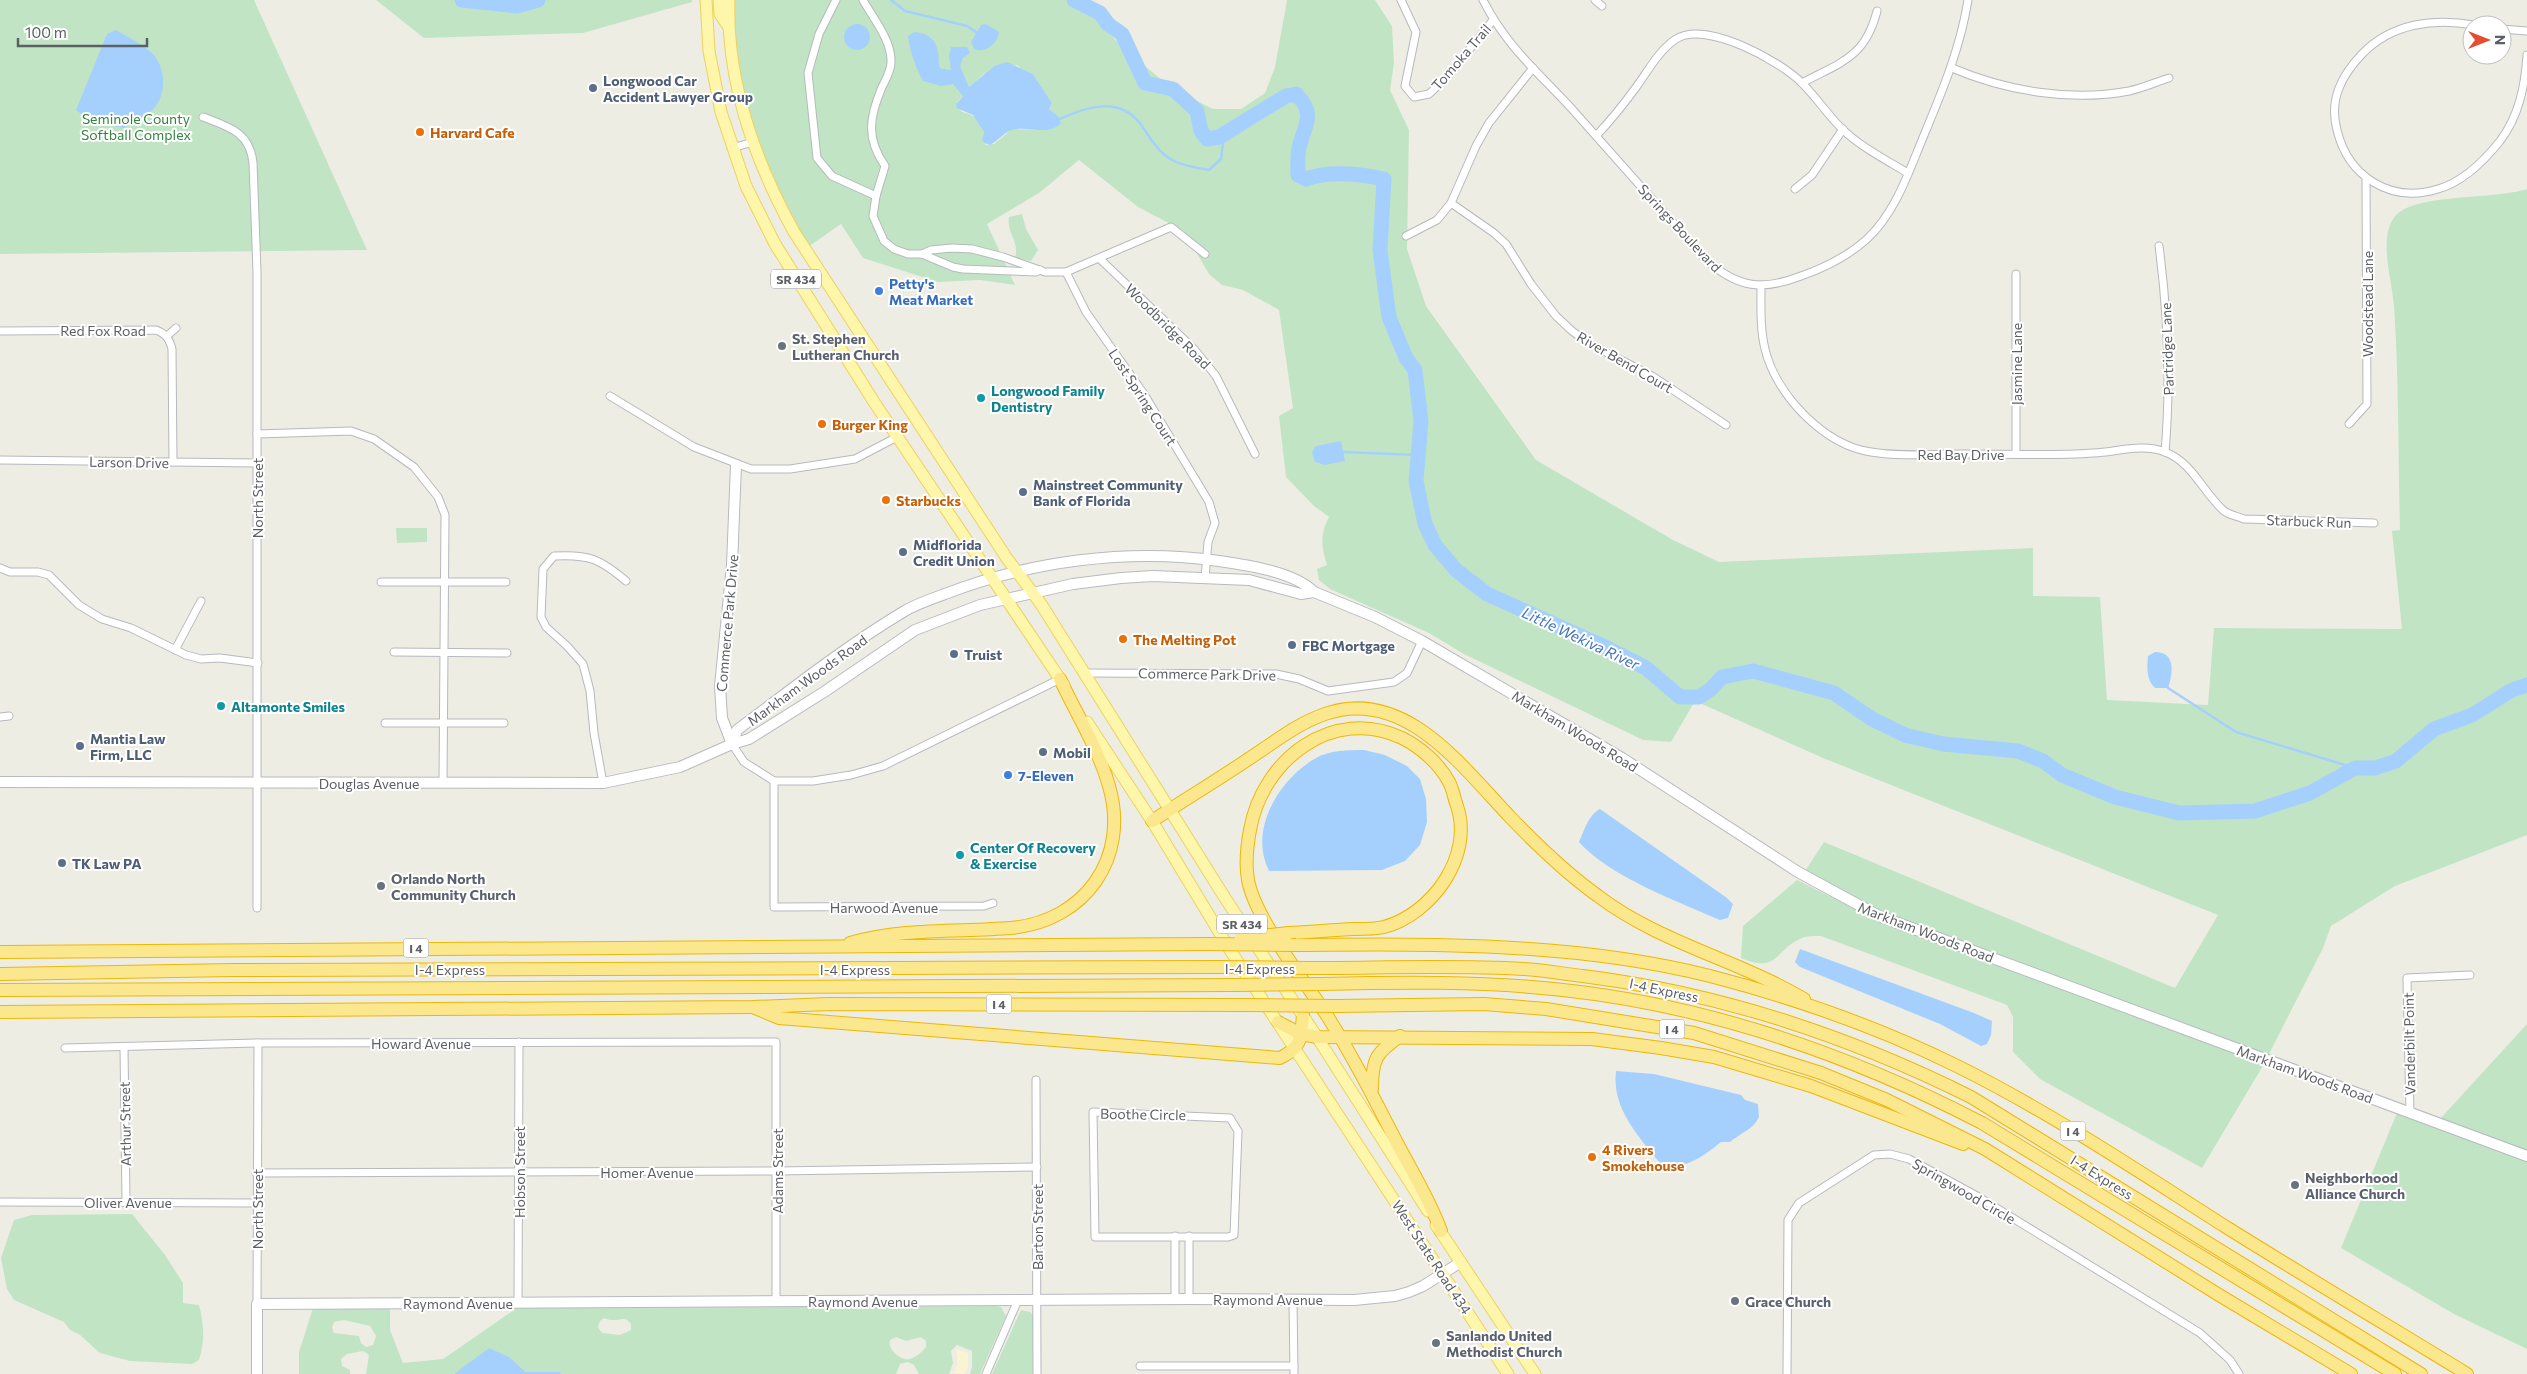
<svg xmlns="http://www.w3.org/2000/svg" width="2527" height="1374" font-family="Commissioner,sans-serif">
	<rect width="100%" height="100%" fill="#eeede4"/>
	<g fill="#c1e5c4" fill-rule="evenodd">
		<polygon points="0,0 254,0 367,250 0,254"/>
		<polygon points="376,0 692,0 692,2 583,33 424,38"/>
		<path d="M734 0H1067L1087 9 1124 49 1173 89 1213 109H1241L1265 93 1275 67 1287 0H1375L1392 26 1394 63 1390 90 1409 130 1407 249 1426 306 1536 460 1673 540 1719 562 2033 548V596L2100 597 2107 700 2208 705 2214 628 2402 629 2392 531 2400 530C2398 456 2399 380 2394 306 2392 283 2385 261 2387 238 2388 229 2391 220 2397 214 2422 193 2493 200 2527 189V835L2395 886 2331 926 2323 948 2268 1056 1882 912 1805 871 1824 842 2175 988 2218 915 1823 758 1695 701 1671 742 1643 740 1464 654 1429 633 1330 589 1319 580 1317 569 1327 565C1321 547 1320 534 1329 517L1314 506 1286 477 1279 416 1293 408 1279 310 1243 290 1222 285 1209 274 1184 231 1138 207 1079 160 1039 193 987 224 1015 285 980 280 938 282 863 258 841 224 808 247C764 172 732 87 734 0ZM1017 65 1025 72 1033 74 1052 103 1049 109 1059 117 1061 123 1045 130 1012 129 994 144 986 145 982 139 984 132C979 121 975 114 962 112L957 102 981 76 994 66Z"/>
		<path d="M1022 214 1026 229 1038 250 1031 261 1015 257C1020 242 1006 233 1009 217Z"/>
		<polygon points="396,528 427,528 427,542 397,543"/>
		<path d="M1797 880 1877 920 2264 1064 2202 1168 2040 1079 2013 1052V1017L2007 1005 1821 936C1815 936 1807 936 1802 938 1774 950 1778 974 1741 958L1743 926Z"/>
		<polygon points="2527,1024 2527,1151 2440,1119"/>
		<polygon points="2397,1113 2527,1161 2527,1349 2454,1314 2341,1248"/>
		<path d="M132 1214 165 1255 183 1283V1303L199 1305C204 1324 205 1342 199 1360L192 1364 130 1361 100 1353 80 1335 70 1330 64 1322 14 1300 7 1289 1 1258 14 1220 32 1215Z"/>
		<path d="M996 1306 1001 1307 1006 1316 980 1374H970L972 1367V1351L957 1345 951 1351 953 1363 949 1374H919L914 1365 908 1362 900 1364 896 1374H561L560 1372H526L509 1357 469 1365 454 1374H366L369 1355 363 1351 347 1354 341 1359 342 1366 350 1370V1374H299V1352L313 1308 390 1307V1330L403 1363 443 1359 517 1308ZM604 1318C607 1319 609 1320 612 1320 621 1321 624 1315 631 1324V1330L620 1335 602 1333 598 1327 600 1321ZM344 1320 370 1326 376 1336 373 1345 366 1347 361 1343 359 1336 334 1333 332 1328 334 1322ZM896 1337 906 1341 921 1337 926 1341V1347C923 1351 915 1358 910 1359 902 1361 887 1350 890 1340Z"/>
		<polygon points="1021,1310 1030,1312 1034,1317 1033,1374 992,1374"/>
	</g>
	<polygon fill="#faf4d3" points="956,1349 968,1353 968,1367 964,1374 954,1373 958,1363"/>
	<g fill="#a5d0fd">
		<path d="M986 24 999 32C998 43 985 54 974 49L971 42 981 25Z"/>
		<circle cx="857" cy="37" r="13"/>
		<path d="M116 30C128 37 141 43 152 53 165 66 167 91 156 106 148 116 135 122 124 128L92 122 76 110 107 34Z"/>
		<path d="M914 32C936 34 939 47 939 66L942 69 951 70 949 57 951 47H967L970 53 963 58 960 66 969 87 994 66 1007 62 1033 74 1052 103 1049 109 1059 117 1061 123C1048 137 1028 125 1012 130 1003 133 998 141 990 145L984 143 982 139 984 132 973 115 957 108 956 104 963 96 953 84 941 86 923 81C915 66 910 52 908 36Z"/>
		<polygon points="1341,441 1345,461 1325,465 1315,462 1312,452 1316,446"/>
		<path d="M2155 652C2176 652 2173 673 2168 688H2155C2146 680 2147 667 2148 656Z"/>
		<path d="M1364 750 1385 755 1407 766 1420 779 1426 799 1427 822 1420 845 1405 861 1382 870 1269 871C1248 830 1279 779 1316 758 1330 750 1348 750 1364 750Z"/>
		<path d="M1600 809 1727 898 1733 904 1728 918 1720 920C1677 901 1610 877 1579 842 1584 831 1589 814 1600 809Z"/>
		<polygon points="1800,949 1974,1013 1992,1021 1991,1035 1987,1044 1981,1046 1940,1024 1800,967 1795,962"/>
		<path d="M1616 1071 1654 1074 1741 1095 1745 1100 1758 1104 1759 1117C1753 1130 1740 1133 1730 1142H1721C1704 1156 1686 1168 1664 1168 1642 1140 1611 1110 1616 1071Z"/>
		<polygon points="489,1348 509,1357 526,1372 560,1372 561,1374 454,1374"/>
	</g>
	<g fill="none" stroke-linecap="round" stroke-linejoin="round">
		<g stroke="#a5d0fd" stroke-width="2.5">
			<polyline points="891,0 905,11 967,26 979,34"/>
			<path d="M1060 119C1088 106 1121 96 1142 126 1150 138 1159 153 1172 160 1183 166 1197 168 1209 170L1221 159 1224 134"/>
			<polyline points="1343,452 1419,455"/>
			<polyline points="2168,688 2236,732 2355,768"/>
		</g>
		<g stroke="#a5d0fd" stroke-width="15">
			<polyline points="462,0 517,6 538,0"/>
			<path d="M1074 0 1100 13 1108 24 1122 34 1145 83 1173 89 1197 111 1201 131 1207 139 1219 137 1286 96 1296 94C1317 115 1304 125 1299 148 1297 157 1298 166 1298 175L1306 179C1330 170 1360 174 1384 179L1380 250 1389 317 1406 358 1415 370 1421 421 1416 481 1425 524 1435 545 1456 570 1487 594 1605 647 1646 668 1680 697H1699L1711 689 1722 677 1753 671 1834 693 1872 719 1905 735 1943 744 2018 751 2043 761 2062 775 2115 797 2179 813 2255 811 2310 793 2355 768H2375L2396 761 2434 729 2472 715 2512 690 2527 685"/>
		</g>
		<g stroke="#b6b9be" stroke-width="9">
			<g id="street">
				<polyline points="836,0 819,34 808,73 817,158 832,176 876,196"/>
				<path d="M863 0C873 18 892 41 891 62 891 71 886 79 882 87 869 118 866 138 885 166L876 196 873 216 884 241 894 249 908 254H922L953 267 963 269 1036 272 1040 270"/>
				<polyline points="1401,0 1416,32 1405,86 1414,97 1429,94 1449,75 1493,20"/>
				<path d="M1483 0C1506 46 1538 72 1572 109 1617 159 1662 210 1707 261 1739 288 1762 291 1801 276 1824 268 1848 256 1867 239 1895 213 1908 174 1922 140 1941 94 1960 50 1968 0"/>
				<polyline points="1595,0 1602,6"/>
				<path d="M2474 25C2434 18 2392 23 2362 54 2341 76 2329 100 2337 130 2348 176 2390 204 2438 189 2463 182 2484 161 2500 141 2519 116 2525 86 2527 55"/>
				<polyline points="2502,29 2527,31"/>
				<path d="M1952 68C2006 91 2071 102 2129 91 2143 88 2156 82 2169 78"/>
				<path d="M1802 83C1841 62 1865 58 1877 11"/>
				<path d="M203 117C229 127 250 132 253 163L257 272V908"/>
				<path d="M1596 136C1611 120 1624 104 1637 86 1648 71 1659 50 1676 39 1706 20 1780 61 1802 83 1816 97 1828 115 1842 129 1861 147 1886 160 1908 173"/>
				<polyline points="732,148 753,142"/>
				<polyline points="1795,189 1812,175 1843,129"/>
				<polyline points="1451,203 1494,233 1506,244 1531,284 1556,316 1572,331 1590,344 1652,376 1726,425"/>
				<polyline points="1406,236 1437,220 1451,203 1476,146 1489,123 1533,68"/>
				<path d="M2159 246C2168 315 2171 382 2165 452"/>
				<polyline points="922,254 931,250 952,248 972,249 1003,257 1045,272 1066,272 1171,227 1205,254"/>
				<polyline points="1100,259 1194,349 1216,376 1255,454"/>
				<polyline points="1066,272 1086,312 1144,394 1209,502 1215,523 1208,542 1205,578"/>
				<polyline points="2016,274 2016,454"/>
				<path d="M1761 285C1761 306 1760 329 1765 349 1776 395 1824 445 1871 452 1901 457 1934 454 1965 454 2008 454 2051 456 2094 453 2116 452 2143 443 2165 452 2192 462 2203 492 2223 510 2228 515 2237 516 2244 519L2374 523"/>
				<path d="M0 331 156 330C166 334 169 338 172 349L173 462"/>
				<polyline points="167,336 176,328"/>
				<polyline points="610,396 694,447 751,469 790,469 855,459 897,437"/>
				<polyline points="2349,424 2367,404 2366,178"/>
				<polyline points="257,434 351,431 374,439 414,467 438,497 445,515 443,783"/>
				<polyline points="0,460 257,463"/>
				<polyline points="0,568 10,572 38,572 49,575 79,605 102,619 131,628 186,655 201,659 220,658 258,663"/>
				<polyline points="381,582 506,582"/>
				<polyline points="175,650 201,601"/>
				<polyline points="394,652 507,653"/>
				<polyline points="1085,673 1276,674 1299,679 1328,691 1394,682 1407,673 1422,641"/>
				<polyline points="0,717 9,716"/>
				<polyline points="385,723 504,723"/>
				<polyline points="732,744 744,762 774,781 813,781 851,775 883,766 1060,679"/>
				<polyline points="774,781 774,907 984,906 993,903"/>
				<path d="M603 783 594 733 590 691 583 664 567 646 546 627 541 617 543 569 554 556C589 554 600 559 626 581"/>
				<polyline points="124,1047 126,1201"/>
				<polyline points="65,1048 258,1043 776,1042 776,1301"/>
				<polyline points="1036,1080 1037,1374"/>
				<polygon points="1093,1112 1230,1118 1238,1131 1234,1235 1228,1237 1095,1237"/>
				<polyline points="2410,1113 2407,978 2470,975"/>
				<polyline points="256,1173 777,1171 1037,1167"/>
				<polyline points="0,1202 256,1203"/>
				<polyline points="1175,1236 1175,1299"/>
				<polyline points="1189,1236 1189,1299"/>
				<polyline points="1293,1299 1294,1374"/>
				<polyline points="518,1303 519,1042"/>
				<polyline points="257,1304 258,1043"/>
				<polyline points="1140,1366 1294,1366"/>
				<polyline points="986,1374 1018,1300"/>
				<polyline points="1787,1374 1788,1220 1799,1203 1874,1155 1890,1154 1909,1159 1977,1196 2200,1333 2230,1360 2239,1374"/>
			</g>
		</g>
		<g stroke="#b7bac0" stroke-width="12">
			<g id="secondary">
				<path d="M732 744 737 730C792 689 845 647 903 612 916 604 931 599 945 594 1030 561 1128 548 1219 561 1247 565 1295 572 1314 592"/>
				<polyline points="732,744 722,718 720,686 732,565 736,465"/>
				<polyline points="0,782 603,783 680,767 732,744 749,739 824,692 915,630 980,605 1073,584 1121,578 1153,576 1249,580 1301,594 1314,592 1375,617 1422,641 1622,758 1798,872 1879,916 2527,1156"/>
				<polyline points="257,1374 257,1304 1189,1299 1354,1300 1395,1296 1409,1292 1423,1286 1461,1262"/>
			</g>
		</g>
		<g stroke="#efd15c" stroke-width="13">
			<g id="primary">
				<polyline points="706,0 709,51 721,112 746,186 775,244 874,402 1064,685"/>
				<polyline points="719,0 720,14 728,26"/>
				<path d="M729 0C726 82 755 161 794 232L1006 557 1041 604 1225 898 1317 1037 1428 1211"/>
				<polyline points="1087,722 1152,821 1230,950 1508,1374"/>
				<polyline points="1436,1225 1535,1374"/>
			</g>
		</g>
		<g stroke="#eeb704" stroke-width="14">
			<g id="highway">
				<path d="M1152 821C1184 800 1216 781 1247 760 1272 744 1296 724 1325 714 1405 686 1463 768 1511 818 1538 846 1566 873 1598 896 1660 943 1738 960 1804 999"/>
				<path d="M1289 933C1311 932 1332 930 1354 929 1364 929 1375 929 1384 927 1432 914 1474 856 1457 806 1454 798 1453 789 1449 782 1439 763 1420 747 1402 738 1333 705 1262 760 1250 830 1247 846 1245 863 1248 880 1255 918 1303 979 1326 1014 1352 1055 1374 1098 1396 1141 1412 1172 1429 1198 1441 1231"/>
				<path d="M850 943C902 928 957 932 1011 928 1085 921 1130 858 1109 786 1099 750 1076 713 1060 679"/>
				<path d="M1296 945C1435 944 1574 942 1710 976 1795 998 1878 1027 1957 1066 2050 1112 2138 1171 2226 1227 2306 1277 2387 1325 2467 1374"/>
				<polyline points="0,952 1207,944"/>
				<path d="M1308 968C1380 968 1452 965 1524 969 1543 970 1564 974 1583 976 1719 993 1849 1036 1971 1097L2421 1374"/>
				<polyline points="0,974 234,970 1220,967"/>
				<path d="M1321 984C1401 982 1483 981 1563 990 1710 1006 1851 1055 1982 1123L2395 1374"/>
				<polyline points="0,990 1233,985"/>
				<polyline points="1337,1006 1484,1004 1546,1009 1694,1033 1821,1073 1887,1100 1985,1149 2219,1295 2351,1374"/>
				<path d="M755 1008 779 1018 1280 1058C1302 1047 1301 1038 1303 1015"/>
				<polyline points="0,1012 753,1007 829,1004 1245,1005"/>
				<polyline points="1278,1022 1301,1034 1317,1037 1592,1039 1661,1048 1714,1057 1811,1086 1963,1144"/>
				<path d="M1372 1089C1372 1059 1376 1053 1400 1036"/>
			</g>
		</g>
		<use href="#street" stroke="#fff" stroke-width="7"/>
		<use href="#secondary" stroke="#fff" stroke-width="10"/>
		<use href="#primary" stroke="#fef6aa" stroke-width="11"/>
		<use href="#highway" stroke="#fbe88e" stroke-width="12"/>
		<g stroke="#eeb704" stroke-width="14" stroke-linecap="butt">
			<g id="highway-bridge">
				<polyline points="1241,938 1289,933"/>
				<polyline points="1207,944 1296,945"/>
				<polyline points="1220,967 1308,968"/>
				<polyline points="1233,985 1321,984"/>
				<polyline points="1245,1005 1337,1006"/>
			</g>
		</g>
		<use href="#highway-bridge" stroke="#fbe88e" stroke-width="12"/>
	</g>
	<g fill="#5c6f8a" stroke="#fff" stroke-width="2">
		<circle cx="593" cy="88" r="5"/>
		<circle cx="1023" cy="492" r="5"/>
		<circle cx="903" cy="552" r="5"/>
		<circle cx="1292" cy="645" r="5"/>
		<circle cx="954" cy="654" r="5"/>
		<circle cx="80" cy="746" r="5"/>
		<circle cx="1043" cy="752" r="5"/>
		<circle cx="62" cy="863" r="5"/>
	</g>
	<g fill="#e8710a" stroke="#fff" stroke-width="2">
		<circle cx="420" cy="132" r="5"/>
		<circle cx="822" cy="424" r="5"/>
		<circle cx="886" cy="500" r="5"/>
		<circle cx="1123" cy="639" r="5"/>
		<circle cx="1592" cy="1157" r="5"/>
	</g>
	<g fill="#3f7fe0" stroke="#fff" stroke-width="2">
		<circle cx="879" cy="291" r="5"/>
		<circle cx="1008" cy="775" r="5"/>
	</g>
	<g fill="#6b7280" stroke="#fff" stroke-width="2">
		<circle cx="782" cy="346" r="5"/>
		<circle cx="381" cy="886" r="5"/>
		<circle cx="2295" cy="1185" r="5"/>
		<circle cx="1735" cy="1301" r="5"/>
		<circle cx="1436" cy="1343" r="5"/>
	</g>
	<g fill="#0f9aa8" stroke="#fff" stroke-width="2">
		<circle cx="981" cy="398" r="5"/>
		<circle cx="221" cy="706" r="5"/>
		<circle cx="960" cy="855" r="5"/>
	</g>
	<g text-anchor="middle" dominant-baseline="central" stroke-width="4" stroke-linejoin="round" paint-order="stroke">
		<g fill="#fff" stroke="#8d8f92" stroke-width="1">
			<rect x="771" y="269.5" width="50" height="19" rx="4"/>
			<rect x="1217" y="914.5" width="50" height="19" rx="4"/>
			<rect x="403.5" y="938.5" width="25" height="19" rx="4"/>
			<rect x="986.5" y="994.5" width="25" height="19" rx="4"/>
			<rect x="1659.5" y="1019.5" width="25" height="19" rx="4"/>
			<rect x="2060.5" y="1121.5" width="25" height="19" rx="4"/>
		</g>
		<g font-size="12" font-weight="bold" fill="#5c5f64">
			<text x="796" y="279">SR 434</text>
			<text x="1242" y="924">SR 434</text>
			<text x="416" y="948">I 4</text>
			<text x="999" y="1004">I 4</text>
			<text x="1672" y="1029">I 4</text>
			<text x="2073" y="1131">I 4</text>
		</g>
		<g font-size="14" fill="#5c5f64" stroke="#fff">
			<text transform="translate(1461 57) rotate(-49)">Tomoka Trail</text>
			<text transform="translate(1680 228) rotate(47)">Springs Boulevard</text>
			<text transform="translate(2367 304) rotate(-90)">Woodstead Lane</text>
			<text transform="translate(1168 326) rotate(45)">Woodbridge Road</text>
			<text x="103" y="330">Red Fox Road</text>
			<text transform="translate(2167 349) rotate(-92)">Partridge Lane</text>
			<text transform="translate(1625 362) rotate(30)">River Bend Court</text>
			<text transform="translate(2016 364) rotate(-90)">Jasmine Lane</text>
			<text transform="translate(1143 397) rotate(57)">Lost Spring Court</text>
			<text x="1961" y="454">Red Bay Drive</text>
			<text transform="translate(129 462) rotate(1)">Larson Drive</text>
			<text transform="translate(257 498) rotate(-90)">North Street</text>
			<text transform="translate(2309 521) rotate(2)">Starbuck Run</text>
			<text transform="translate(727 623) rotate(-85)">Commerce Park Drive</text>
			<text transform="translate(1207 674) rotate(1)">Commerce Park Drive</text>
			<text transform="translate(807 680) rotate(-36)">Markham Woods Road</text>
			<text transform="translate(1575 731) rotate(31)">Markham Woods Road</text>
			<text x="369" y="783">Douglas Avenue</text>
			<text x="884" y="907">Harwood Avenue</text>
			<text transform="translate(1926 932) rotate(21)">Markham Woods Road</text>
			<text x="1260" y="968">I-4 Express</text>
			<text x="450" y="969">I-4 Express</text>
			<text x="855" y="969">I-4 Express</text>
			<text transform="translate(1664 990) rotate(12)">I-4 Express</text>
			<text x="421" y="1043">Howard Avenue</text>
			<text transform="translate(2409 1044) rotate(-91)">Vanderbilt Point</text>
			<text transform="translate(2305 1074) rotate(20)">Markham Woods Road</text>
			<text transform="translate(1143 1114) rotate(1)">Boothe Circle</text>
			<text transform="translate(125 1124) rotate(-91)">Arthur Street</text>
			<text transform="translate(777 1171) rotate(-90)">Adams Street</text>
			<text transform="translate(519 1172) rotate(-90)">Hobson Street</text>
			<text x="647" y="1172">Homer Avenue</text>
			<text transform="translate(2102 1177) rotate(32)">I-4 Express</text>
			<text transform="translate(1964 1191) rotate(30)">Springwood Circle</text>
			<text x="128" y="1202">Oliver Avenue</text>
			<text transform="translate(257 1209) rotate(-90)">North Street</text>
			<text transform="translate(1037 1227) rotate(-90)">Barton Street</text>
			<text transform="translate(1432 1257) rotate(57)">West State Road 434</text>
			<text x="1268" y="1299">Raymond Avenue</text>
			<text x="863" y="1301">Raymond Avenue</text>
			<text x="458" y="1303">Raymond Avenue</text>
		</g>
		<g font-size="14" font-weight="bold" fill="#4e5e75" stroke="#fff" text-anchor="start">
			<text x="603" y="80">Longwood Car<tspan x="603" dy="16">Accident Lawyer Group</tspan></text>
			<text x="1033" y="484">Mainstreet Community<tspan x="1033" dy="16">Bank of Florida</tspan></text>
			<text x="913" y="544">Midflorida<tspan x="913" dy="16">Credit Union</tspan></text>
			<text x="1302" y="645">FBC Mortgage</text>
			<text x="964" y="654">Truist</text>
			<text x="90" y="738">Mantia Law<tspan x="90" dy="16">Firm, LLC</tspan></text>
			<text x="1053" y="752">Mobil</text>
			<text x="72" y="863">TK Law PA</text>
		</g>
		<g font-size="14" fill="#35823f" stroke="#fff">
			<text x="136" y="118">Seminole County<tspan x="136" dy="16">Softball Complex</tspan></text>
		</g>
		<g font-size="14" font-weight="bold" fill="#c56008" stroke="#fff" text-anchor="start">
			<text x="430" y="132">Harvard Cafe</text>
			<text x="832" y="424">Burger King</text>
			<text x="896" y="500">Starbucks</text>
			<text x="1133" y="639">The Melting Pot</text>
			<text x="1602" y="1149">4 Rivers<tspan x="1602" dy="16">Smokehouse</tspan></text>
		</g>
		<g font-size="14" font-weight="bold" fill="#366cbe" stroke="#fff" text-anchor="start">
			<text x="889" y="283">Petty's<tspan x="889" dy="16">Meat Market</tspan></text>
			<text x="1018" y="775">7-Eleven</text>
		</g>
		<g font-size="14" font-weight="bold" fill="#5b616d" stroke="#fff" text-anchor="start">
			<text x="792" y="338">St. Stephen<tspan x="792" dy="16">Lutheran Church</tspan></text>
			<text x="391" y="878">Orlando North<tspan x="391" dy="16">Community Church</tspan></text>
			<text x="2305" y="1177">Neighborhood<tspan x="2305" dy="16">Alliance Church</tspan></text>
			<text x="1745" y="1301">Grace Church</text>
			<text x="1446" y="1335">Sanlando United<tspan x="1446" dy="16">Methodist Church</tspan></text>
		</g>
		<g font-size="14" font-weight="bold" fill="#0d838f" stroke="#fff" text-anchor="start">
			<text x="991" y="390">Longwood Family<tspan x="991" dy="16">Dentistry</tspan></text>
			<text x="231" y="706">Altamonte Smiles</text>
			<text x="970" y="847">Center Of Recovery<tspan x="970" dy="16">&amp; Exercise</tspan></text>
		</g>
		<g font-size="15" font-style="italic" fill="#4474b8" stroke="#fff">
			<text transform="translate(1581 638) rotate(25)">Little Wekiva River</text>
		</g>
	</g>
	<g transform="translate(2487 40) rotate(90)"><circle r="24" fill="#ffffff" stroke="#bebfc1"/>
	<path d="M0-4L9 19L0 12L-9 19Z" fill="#e64e32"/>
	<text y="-8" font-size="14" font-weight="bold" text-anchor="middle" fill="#5c5f64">N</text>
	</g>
	<path d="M18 38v8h129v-8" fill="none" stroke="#5c5f64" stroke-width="2.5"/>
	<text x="25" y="38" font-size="15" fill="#5c5f64" stroke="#ffffff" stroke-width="4" paint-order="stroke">100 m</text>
</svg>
